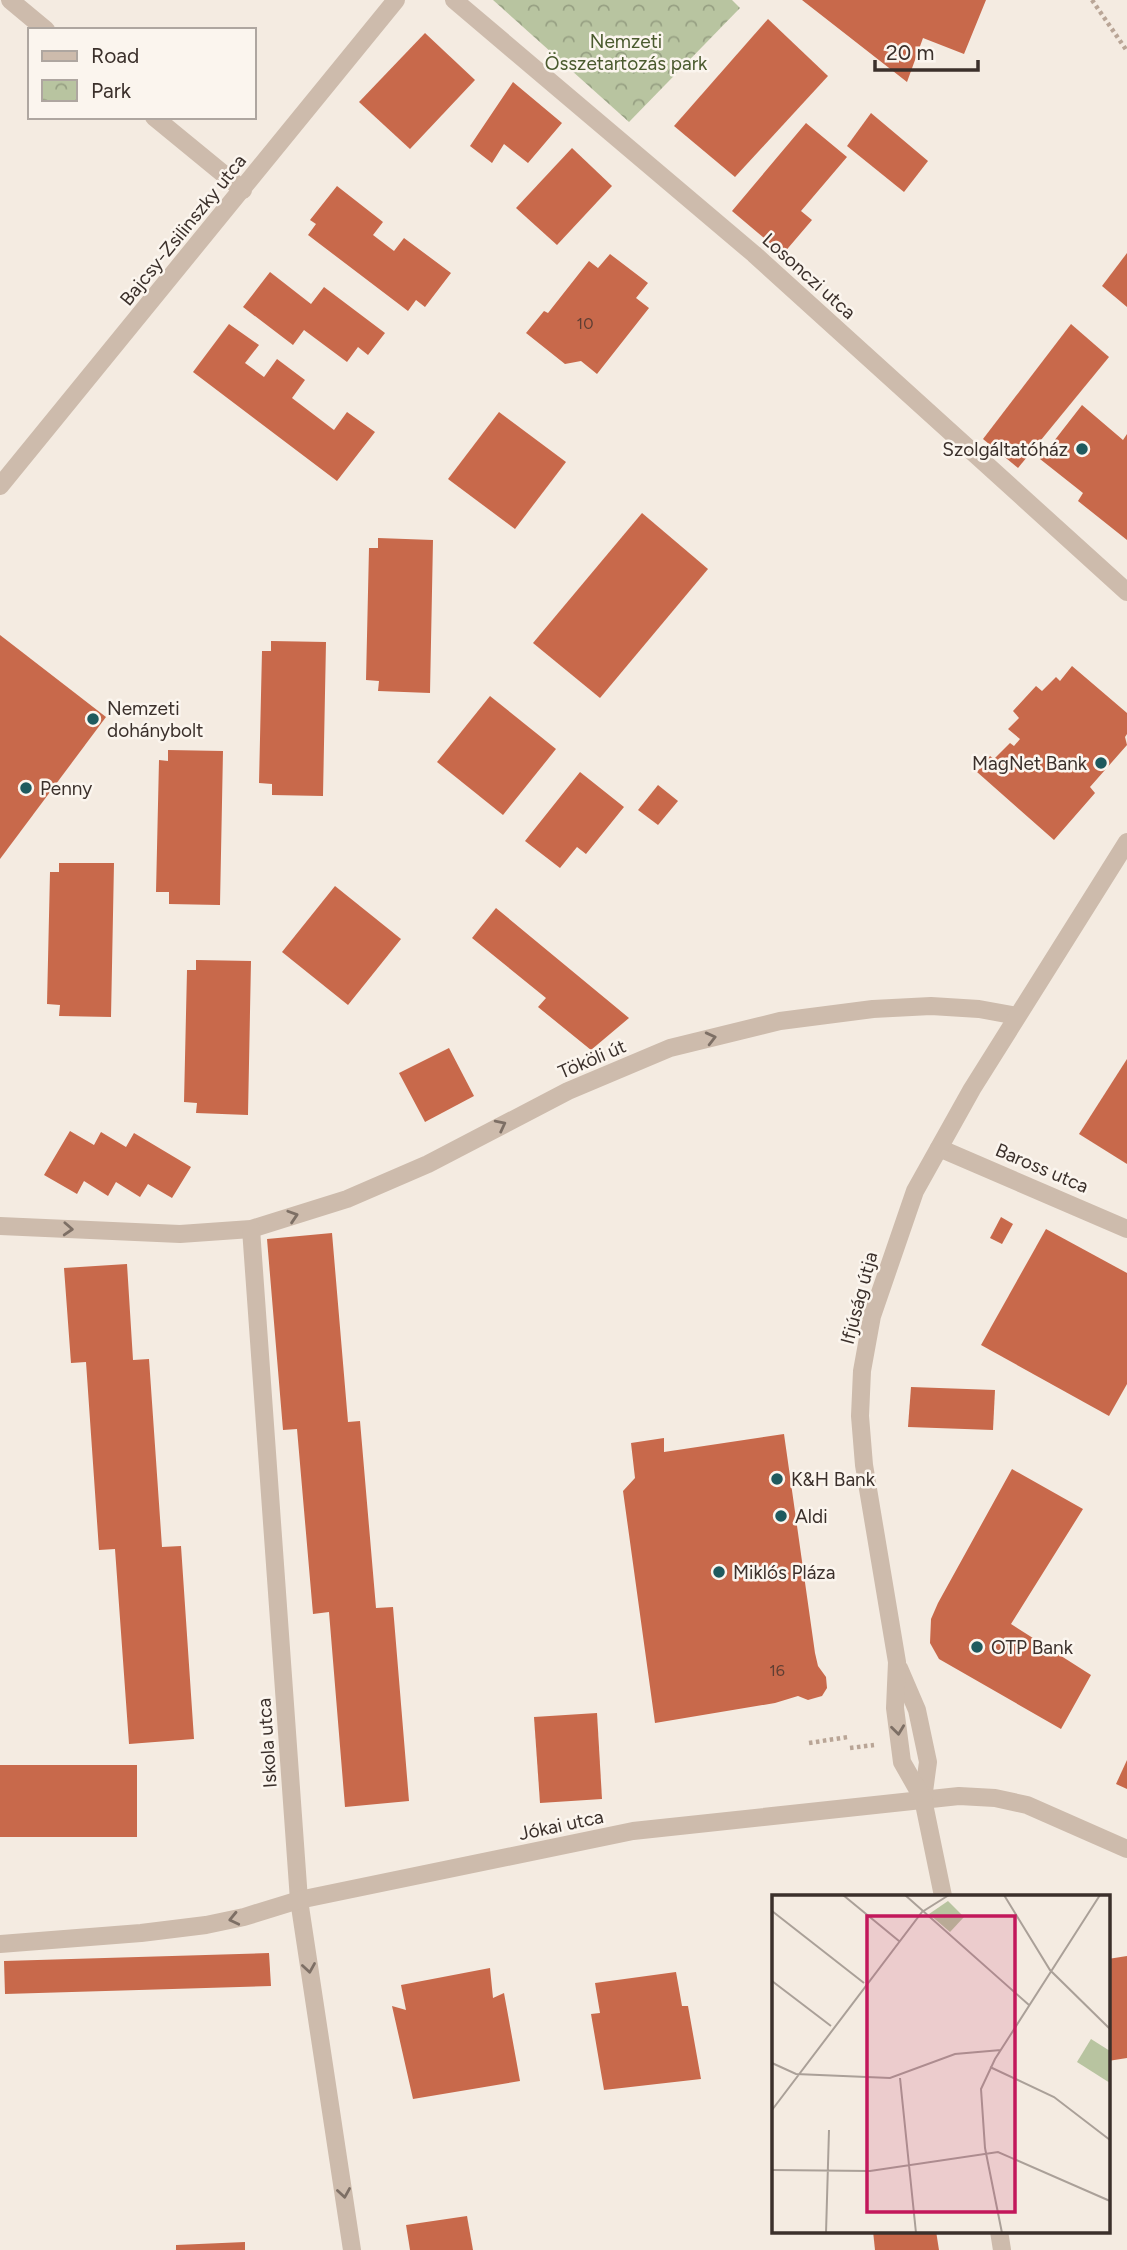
<svg xmlns="http://www.w3.org/2000/svg" width="1127" height="2250" font-family="Figtree,sans-serif">
	<defs>
		<pattern id="park-crowns" width="20" height="18" patternUnits="userSpaceOnUse" patternTransform="scale(1.75)"><rect width="20" height="18" fill="#b8c4a0"/><path d="M2 6a3 3 0 1 1 6 0M12 15a3 3 0 1 1 6 0" fill="none" stroke="#97a083"/></pattern>
	</defs>
	<rect width="100%" height="100%" fill="#f4ebe1"/>
	<polygon fill="url(#park-crowns)" points="493,0 732,0 740,8 629,122"/>
	<g fill="#c8694b">
		<polygon points="802,0 986,0 964,54 923,38 907,82"/>
		<polygon points="768,19 828,76 735,177 674,126"/>
		<polygon points="425,33 475,80 410,149 359,102"/>
		<polygon points="513,82 562,123 528,163 504,144 492,163 470,146"/>
		<polygon points="871,113 928,161 904,192 847,146"/>
		<polygon points="806,123 847,157 801,211 812,220 783,254 732,211"/>
		<polygon points="572,148 612,186 557,245 516,208"/>
		<polygon points="337,186 383,222 373,235 394,251 404,238 451,273 425,307 416,300 408,311 308,235 316,224 310,220"/>
		<polygon points="1127,253 1127,307 1102,286"/>
		<polygon points="610,254 648,283 636,298 649,308 597,374 581,361 565,364 526,333 544,311 548,313 589,261 598,268"/>
		<polygon points="270,272 311,304 324,287 385,333 368,355 358,347 347,362 304,330 293,345 243,307"/>
		<polygon points="229,324 259,345 245,363 264,377 277,359 305,380 292,398 334,430 347,412 375,432 337,481 193,372"/>
		<polygon points="1071,324 1109,357 1018,468 983,439"/>
		<polygon points="1082,405 1123,440 1127,434 1127,540 1078,501 1083,493 1040,459"/>
		<polygon points="499,412 566,462 515,529 448,479"/>
		<polygon points="642,513 708,569 600,698 533,643"/>
		<polygon points="378,538 433,540 430,693 378,691 379,681 366,680 369,548 378,548"/>
		<polygon points="0,635 106,717 0,859"/>
		<polygon points="271,641 326,642 323,796 272,795 272,784 259,783 262,651 271,651"/>
		<polygon points="1072,666 1127,713 1127,734 1125,737 1127,745 1090,787 1095,793 1054,840 977,772 990,756 994,759 1010,743 1014,746 1020,739 1008,729 1019,718 1013,711 1036,686 1042,691 1056,677 1060,681"/>
		<polygon points="490,696 556,749 503,815 437,762"/>
		<polygon points="168,750 223,751 220,905 169,904 169,892 156,892 159,760 168,761"/>
		<polygon points="580,772 624,807 586,854 577,847 560,868 525,841"/>
		<polygon points="658,785 678,801 658,825 638,810"/>
		<polygon points="59,863 114,863 111,1017 59,1016 60,1005 47,1004 50,872 59,872"/>
		<polygon points="335,886 401,939 348,1005 282,952"/>
		<polygon points="496,908 629,1018 591,1050 538,1007 546,998 472,938"/>
		<polygon points="196,960 251,961 248,1115 196,1113 197,1103 184,1102 187,970 196,970"/>
		<polygon points="449,1048 474,1096 425,1122 399,1073"/>
		<polygon points="1127,1059 1127,1164 1079,1134"/>
		<polygon points="70,1131 94,1145 101,1132 126,1147 134,1133 191,1167 172,1198 148,1184 140,1197 116,1182 108,1196 84,1181 77,1194 44,1175"/>
		<polygon points="1001,1217 1013,1224 1002,1244 990,1238"/>
		<polygon points="1046,1229 1127,1273 1127,1384 1109,1416 981,1345"/>
		<polygon points="332,1233 348,1422 360,1421 376,1608 393,1607 409,1801 345,1807 329,1612 313,1614 297,1429 283,1430 267,1239"/>
		<polygon points="127,1264 133,1360 149,1359 162,1547 181,1546 194,1739 129,1744 115,1549 99,1550 86,1362 71,1363 64,1268"/>
		<polygon points="911,1387 995,1390 993,1430 908,1427"/>
		<polygon points="784,1434 815,1653 818,1666 826,1677 827,1688 822,1696 808,1700 798,1696 775,1703 655,1723 623,1491 635,1478 631,1443 664,1438 664,1452"/>
		<polygon points="1012,1469 1083,1509 1011,1624 1091,1675 1061,1729 939,1659 930,1643 931,1619 938,1603"/>
		<polygon points="597,1713 602,1799 540,1803 534,1717"/>
		<polygon points="1127,1760 1127,1789 1116,1784"/>
		<rect x="0" y="1765" width="137" height="72"/>
		<polygon points="269,1953 271,1986 5,1994 4,1961"/>
		<polygon points="1127,1956 1127,2058 1108,2061 1108,1959"/>
		<polygon points="490,1968 493,1998 504,1993 520,2081 413,2099 392,2006 406,2010 401,1985"/>
		<polygon points="676,1972 682,2006 688,2006 701,2079 604,2090 591,2014 600,2013 595,1983"/>
		<polygon points="467,2216 473,2250 410,2250 406,2225"/>
		<polygon points="873,2231 936,2231 939,2250 875,2250"/>
		<polygon points="245,2242 245,2250 176,2250 176,2245"/>
	</g>
	<g fill="none" stroke-linecap="round" stroke-linejoin="round">
		<g stroke="#b9a596" stroke-width="4.5" stroke-dasharray="3.5 3.5" stroke-linecap="butt">
			<polyline points="1092,0 1127,51"/>
			<polyline points="809,1743 848,1737"/>
			<polyline points="850,1748 874,1745"/>
		</g>
		<g stroke="#cdbbac" stroke-width="18">
			<polyline points="10,0 46,30"/>
			<polyline points="454,0 754,254 1127,592"/>
			<polyline points="154,117 243,190"/>
			<polyline points="939,1148 1127,1229"/>
			<polyline points="0,1226 180,1234 251,1229 347,1199 428,1164 568,1091 670,1048 780,1021 873,1009 931,1006 979,1009 1017,1016"/>
			<polyline points="251,1229 299,1900 352,2250"/>
			<polyline points="0,1944 141,1933 206,1925 244,1917 299,1900 633,1831 959,1796 995,1798 1027,1805 1127,1849"/>
		</g>
		<g stroke="#cdbbac" stroke-width="18">
			<polyline points="0,486 396,0"/>
			<polyline points="899,1668 917,1710 928,1762 923,1799"/>
			<polyline points="943,1896 923,1799 902,1762 895,1708 897,1662 864,1465 860,1416 862,1371 872,1316 915,1191 972,1089 1127,842"/>
			<polyline points="999,2231 1002,2250"/>
		</g>
	</g>
	<defs><path id="oneway-chevron" d="M-2-3.5L2.5 0L-2 3.5" fill="none" stroke-width="1.6" stroke-linecap="round" stroke-linejoin="round" transform="scale(1.75)"/></defs>
	<g stroke="#7d6f65">
		<use href="#oneway-chevron" transform="translate(711 1038) rotate(-14)"/>
		<use href="#oneway-chevron" transform="translate(501 1125) rotate(-27)"/>
		<use href="#oneway-chevron" transform="translate(293 1216) rotate(-18)"/>
		<use href="#oneway-chevron" transform="translate(68 1229) rotate(3)"/>
		<use href="#oneway-chevron" transform="translate(898 1730) rotate(83)"/>
		<use href="#oneway-chevron" transform="translate(234 1919) rotate(167)"/>
		<use href="#oneway-chevron" transform="translate(309 1968) rotate(81)"/>
		<use href="#oneway-chevron" transform="translate(344 2193) rotate(81)"/>
	</g>
	<g fill="#1f5a5e" stroke="#fbf5ee" stroke-width="2.5">
		<circle cx="1082" cy="449" r="7"/>
		<circle cx="93" cy="719" r="7"/>
		<circle cx="1101" cy="763" r="7"/>
		<circle cx="26" cy="788" r="7"/>
		<circle cx="777" cy="1479" r="7"/>
		<circle cx="781" cy="1516" r="7"/>
		<circle cx="719" cy="1572" r="7"/>
		<circle cx="977" cy="1647" r="7"/>
	</g>
	<g text-anchor="middle" dominant-baseline="central" stroke-width="5" stroke-linejoin="round" paint-order="stroke">
		<g font-size="16" fill="#5e3e33">
			<text x="585" y="323">10</text>
			<text x="777" y="1670">16</text>
		</g>
		<g font-size="19" fill="#4a5a2e" stroke="#fbf5ee">
			<text x="626" y="41">Nemzeti<tspan x="626" dy="22">Összetartozás park</tspan></text>
		</g>
		<g font-size="19" fill="#3b302b" stroke="#fbf5ee">
			<text transform="translate(183 230) rotate(-51)">Bajcsy-Zsilinszky utca</text>
			<text transform="translate(809 276) rotate(42)">Losonczi utca</text>
			<text transform="translate(592 1059) rotate(-23)">Tököli út</text>
			<text transform="translate(1042 1168) rotate(23)">Baross utca</text>
			<text transform="translate(859 1298) rotate(-75)">Ifjúság útja</text>
			<text transform="translate(267 1743) rotate(-94)">Iskola utca</text>
			<text transform="translate(561 1825) rotate(-12)">Jókai utca</text>
		</g>
		<g font-size="19" fill="#3b302b" stroke="#fbf5ee" text-anchor="start">
			<text x="1068" y="449" text-anchor="end">Szolgáltatóház</text>
			<text x="107" y="708">Nemzeti<tspan x="107" dy="22">dohánybolt</tspan></text>
			<text x="1087" y="763" text-anchor="end">MagNet Bank</text>
			<text x="40" y="788">Penny</text>
			<text x="791" y="1479">K&amp;H Bank</text>
			<text x="795" y="1516">Aldi</text>
			<text x="733" y="1572">Miklós Pláza</text>
			<text x="991" y="1647">OTP Bank</text>
		</g>
	</g>
	<g transform="translate(772 1895)">
		<rect width="338" height="338" fill="#f4ebe1"/>
		<path d="M319 144 338 156V188L305 167Z" fill="#b8c4a0"/>
		<path d="M176 6 192 22 178 37 157 19Z" fill="#b8c4a0"/>
		<path fill="none" stroke="#aaa098" stroke-width="2" d="M71 0 127 46M133 0 257 110M232 0 278 75 338 134M0 16 92 88M0 86 59 131M0 168 24 179 118 183 183 159 229 155M218 172 282 202 338 245M128 183 144 338M0 215 150 17 177 0M0 275 98 276 226 257 338 306M54 338 57 235M230 338 213 253 209 194 223 164 328 0"/>
		<path fill="#c2185b" fill-opacity="0.15" stroke="#c2185b" stroke-width="3.5" d="M95 21H243V317H95Z"/>
		<rect width="338" height="338" fill="none" stroke="#3b302b" stroke-width="3.5"/>
	</g>
	<rect x="28" y="28" width="228" height="91" fill="#fbf5ee" stroke="#aea6a0" stroke-width="2"/>
	<rect x="42" y="51" width="35" height="10" fill="#cdbbac" stroke="#aea6a0" stroke-width="2"/>
	<text x="91" y="63" font-size="21" fill="#3b302b">Road</text>
	<rect x="42" y="80" width="35" height="21" fill="url(#park-crowns)" stroke="#aea6a0" stroke-width="2"/>
	<text x="91" y="98" font-size="21" fill="#3b302b">Park</text>
	<path d="M875 60v10h103v-10" fill="none" stroke="#3b302b" stroke-width="3.5"/>
	<text x="886" y="60" font-size="21" fill="#3b302b" stroke="#fbf5ee" stroke-width="5" paint-order="stroke">20 m</text>
</svg>
